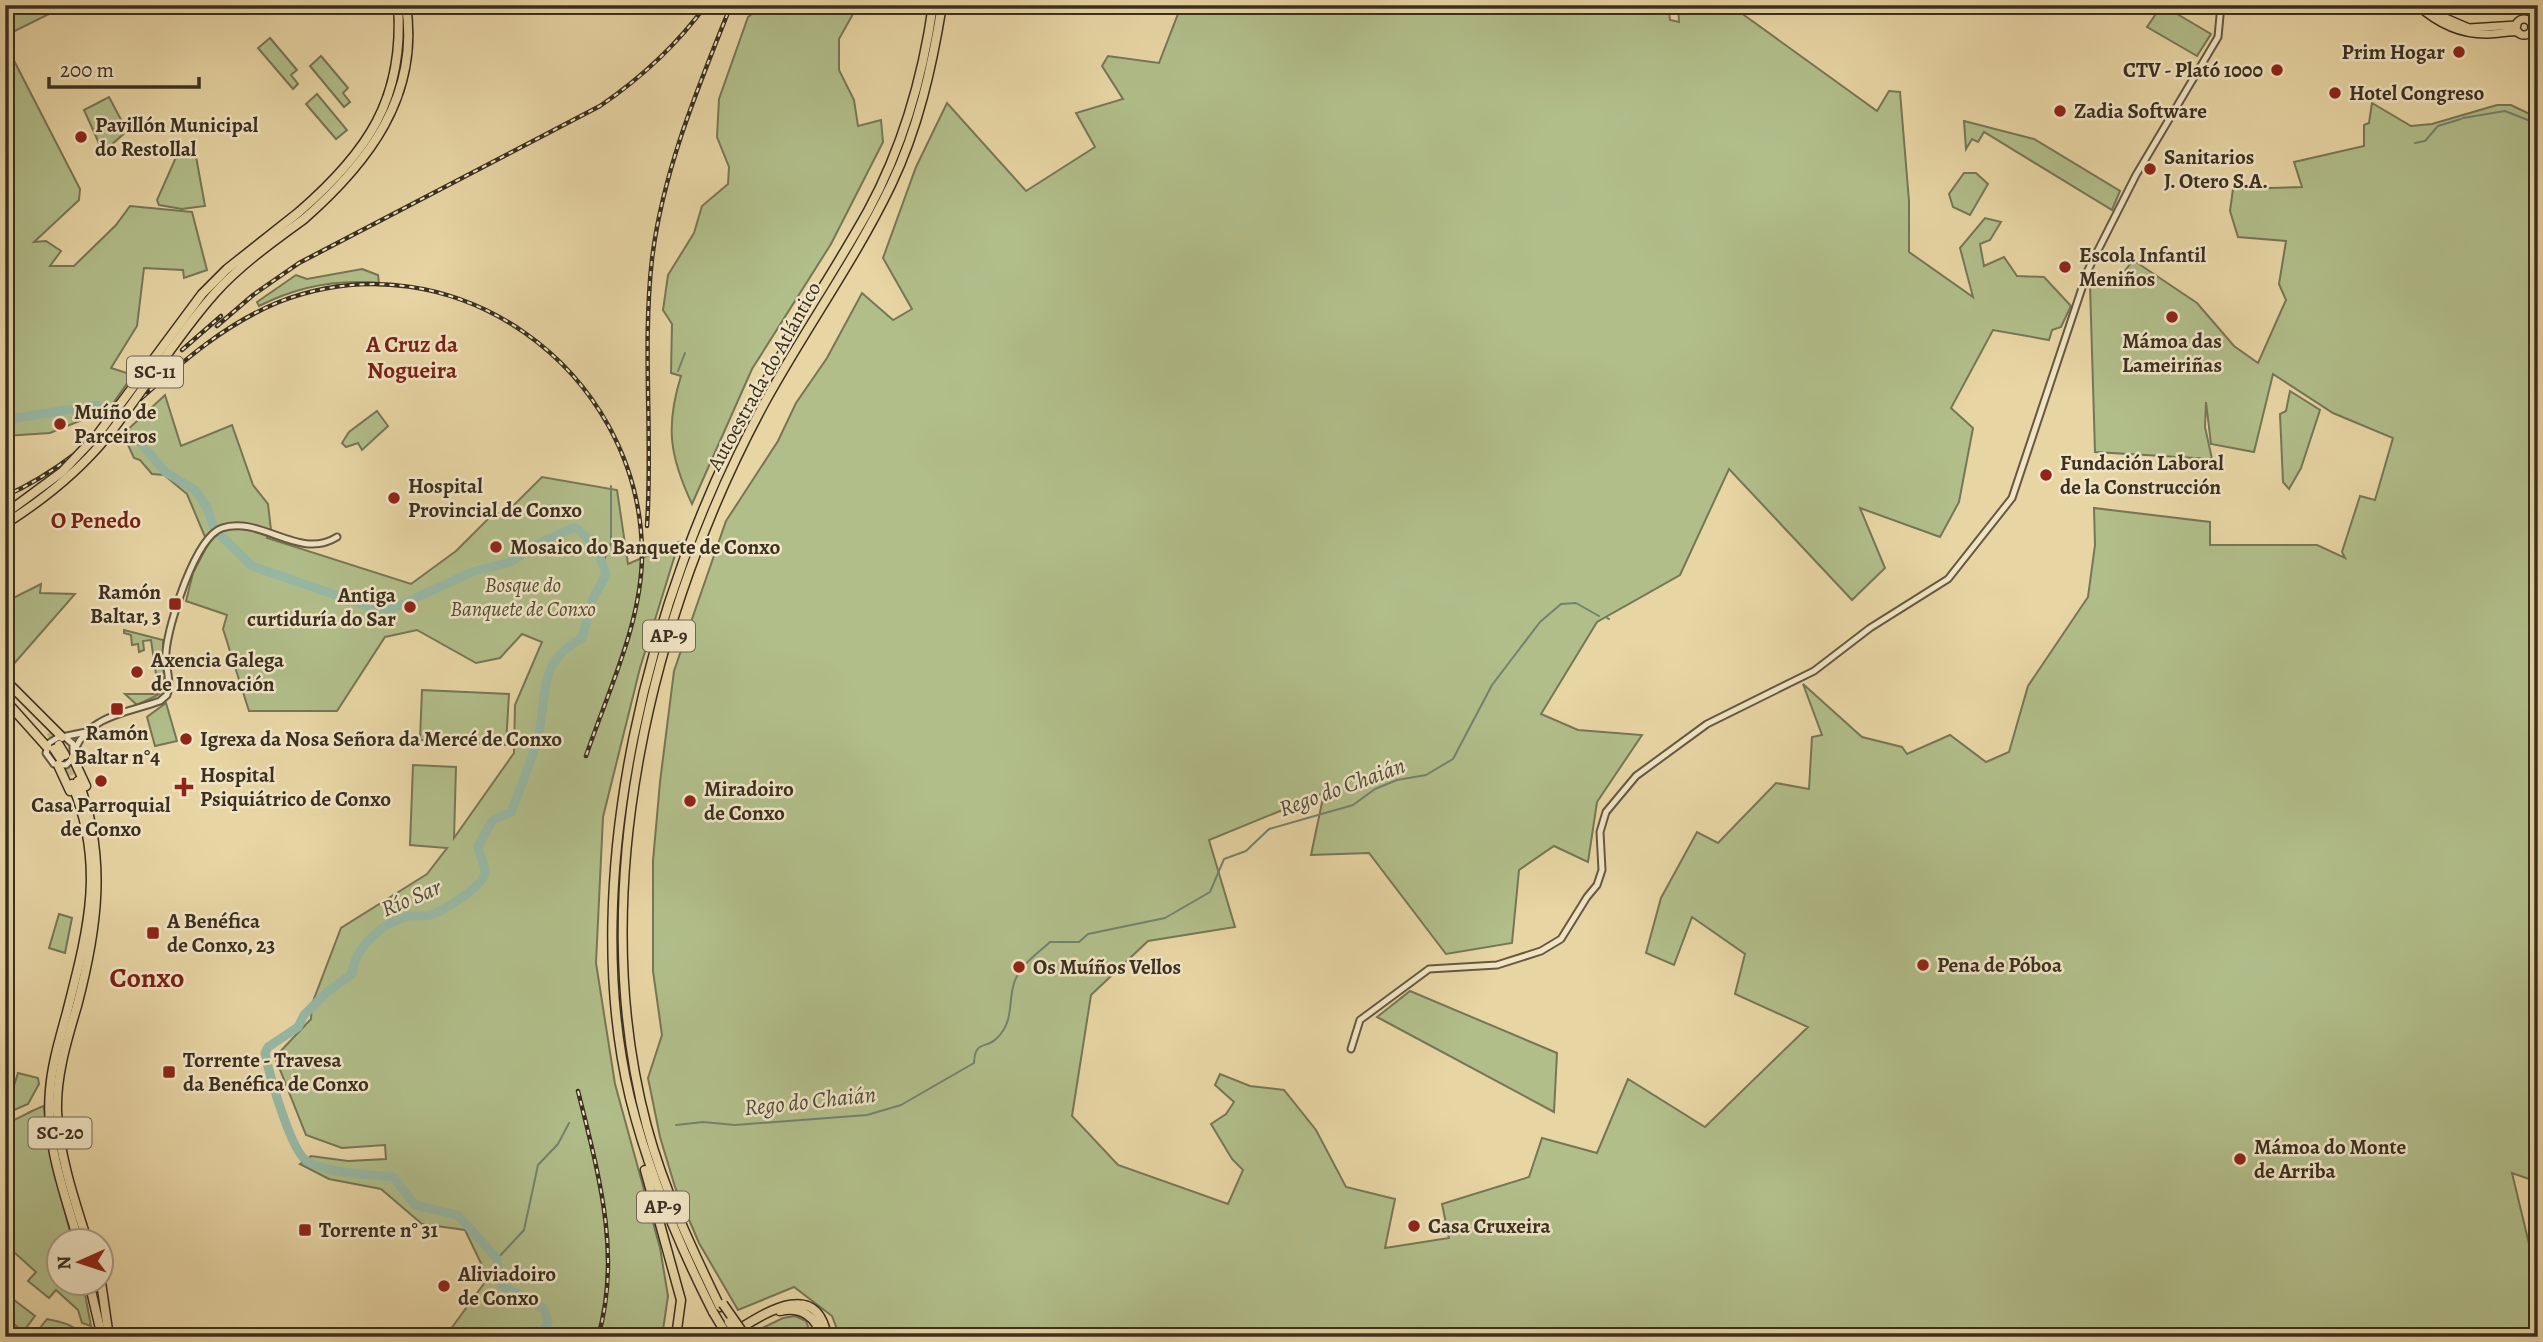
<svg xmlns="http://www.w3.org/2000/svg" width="2543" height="1342" font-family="Alegreya,serif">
	<rect width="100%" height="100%" fill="#e8d5a4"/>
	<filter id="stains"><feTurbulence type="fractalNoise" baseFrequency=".00286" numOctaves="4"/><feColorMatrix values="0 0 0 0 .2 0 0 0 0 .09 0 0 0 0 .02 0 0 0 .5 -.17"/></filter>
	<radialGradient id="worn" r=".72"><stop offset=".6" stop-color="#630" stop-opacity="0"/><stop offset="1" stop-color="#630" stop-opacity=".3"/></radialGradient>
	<g fill="#b1be8a" stroke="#767656" stroke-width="2">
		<polygon points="26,5 62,5 63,7 13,32 5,16"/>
		<path d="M763 5H858L839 39V70L854 100 858 126 881 120 883 142 831 244 752 369 692 504C670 457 665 427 681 376L671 373 672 324 663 310 668 275 694 233 702 206 728 184 729 167 717 137 719 99 748 17Z"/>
		<polygon points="1192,5 1668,5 1670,20 1679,22 1678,5 1730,5 1877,111 1889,91 1900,92 1909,201 1909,252 1973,297 1960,248 1985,218 2001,222 1990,240 1980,244 1984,266 2004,257 2017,276 2044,277 2071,306 2061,327 2052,330 2049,340 1993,330 1951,408 1973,428 1959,502 1940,537 1860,508 1885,568 1852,600 1729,469 1680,575 1597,622 1541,714 1578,730 1642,735 1597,802 1588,862 1554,846 1519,870 1512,943 1446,954 1369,853 1311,855 1324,793 1209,840 1235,927 1148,941 1091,995 1072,1116 1118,1165 1228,1204 1243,1170 1232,1159 1211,1124 1226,1114 1234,1102 1215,1085 1220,1074 1250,1086 1284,1090 1316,1130 1346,1187 1395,1199 1385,1248 1449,1238 1442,1204 1529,1177 1542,1138 1597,1153 1628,1079 1705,1127 1808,1027 1735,994 1745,954 1692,917 1674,965 1646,953 1661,898 1697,832 1718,843 1776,783 1809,789 1812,737 1822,735 1803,684 1862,737 1902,747 1907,754 1950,735 1986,762 2009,752 2028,686 2088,597 2095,545 2094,508 2210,522 2210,545 2317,545 2345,558 2342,552 2360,496 2375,500 2393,438 2333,413 2273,374 2254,452 2211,444 2206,402 2205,427 2212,459 2095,452 2090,285 2121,276 2133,260 2197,303 2234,346 2258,363 2286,300 2279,284 2286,241 2238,237 2230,211 2233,189 2302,187 2294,162 2364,146 2364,125 2369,123 2372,103 2411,126 2432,124 2497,105 2511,105 2538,118 2538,1182 2512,1173 2531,1252 2538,1255 2538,1337 840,1337 832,1316 794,1287 738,1310 699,1243 675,1187 660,1137 648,1078 662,1035 653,971 653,861 660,782 674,671 726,521 778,441 796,403 827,358 862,293 893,320 912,309 883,258 916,167 947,103 1026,191 1095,147 1076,113 1123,99 1102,66 1108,56 1159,63 1178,14"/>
		<polygon points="2162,5 2211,34 2197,56 2147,27"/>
		<polygon points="270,38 297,70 291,75 298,84 293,89 258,48"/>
		<polygon points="7,47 80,189 79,200 34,242 46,241 61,251 50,266 74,266 116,225 130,206 192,212 207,270 184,278 183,270 144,268 137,326 111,368 133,375 109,409 50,433 5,436"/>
		<polygon points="321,56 348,88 343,93 350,102 344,107 310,66"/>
		<polygon points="317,94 347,130 336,139 306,104"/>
		<polygon points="109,97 127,131 103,152 84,110"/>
		<polygon points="1964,121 2034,139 2120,191 2112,210 1984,132 1978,142 1972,139 1966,149"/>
		<polygon points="195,151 205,206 182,209 159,205 157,200 177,155"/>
		<polygon points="1964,173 1976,173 1988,184 1970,215 1953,207 1949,194"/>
		<path d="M362 269 378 275 379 283C337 279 296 287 259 306L257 302 296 275 307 279Z"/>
		<polygon points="2290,391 2320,410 2301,468 2289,489 2283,482 2280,414 2286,411"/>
		<polygon points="165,395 181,446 232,425 253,485 268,504 271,530 267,538 411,584 456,551 490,517 512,507 542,477 617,490 628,564 679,542 640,668 603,817 596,963 615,1084 660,1248 668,1296 662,1337 445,1337 488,1278 465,1230 422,1224 381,1189 329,1179 300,1164 311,1156 348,1161 386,1159 385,1145 342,1148 306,1135 275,1057 311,1019 312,1004 341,928 427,874 447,848 410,845 413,765 456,767 454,838 514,753 515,705 542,642 522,634 500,658 476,663 417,630 385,637 337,711 249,711 223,629 227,615 186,601 193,573 208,544 187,494 164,475 152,474 140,460 134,458 123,434"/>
		<polygon points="377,411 388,426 362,450 358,443 346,447 342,443 349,432"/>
		<polygon points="41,584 40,593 75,594 5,674 5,602"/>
		<polygon points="124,630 163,640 164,692 137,705 125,694 159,694 151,640 143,641 144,650 139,652 138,644 132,645 131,635 124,633"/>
		<polygon points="422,690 509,694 506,745 420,740"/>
		<polygon points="166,703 177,741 155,746 147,717"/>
		<polygon points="59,914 72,918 65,953 49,948"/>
		<polygon points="1410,991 1557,1053 1554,1112 1377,1017"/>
		<polygon points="18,1073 38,1078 39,1084 28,1104 5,1114 5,1100 9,1101"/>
		<path d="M44 1106 48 1144 72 1240H60V1282L83 1283 91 1326 82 1323 78 1310 56 1290 49 1298 28 1281 36 1272 5 1244V1124C16 1120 38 1107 44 1106Z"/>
		<polygon points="5,1293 35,1316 23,1332 5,1316"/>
		<polygon points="795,1316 806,1321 812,1337 754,1337 752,1333 783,1318"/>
		<path d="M47 1319C60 1322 76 1324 82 1337H33Z"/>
	</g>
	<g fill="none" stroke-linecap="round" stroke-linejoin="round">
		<g stroke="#728271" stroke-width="2">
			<polyline points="2463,118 2505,111 2538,124"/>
			<polyline points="2415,143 2425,141 2438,126 2461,119"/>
			<polyline points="678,371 685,353"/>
			<polyline points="603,563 611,543 611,486"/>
			<polyline points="1607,618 1609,619"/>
			<path d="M676 1125 703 1122 735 1125 867 1115 901 1105 974 1063C975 1039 986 1050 997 1038 1014 1022 1008 1002 1014 983 1020 965 1037 954 1050 942H1079L1088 934 1165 918 1210 892 1224 859 1246 851 1269 829 1353 805 1375 789 1397 780 1426 775 1453 759 1492 685 1540 622 1561 604 1576 603 1599 616"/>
			<polyline points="497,1259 524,1230 538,1165 558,1144 569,1123"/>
		</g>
		<g stroke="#97b9a6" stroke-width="9">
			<polyline points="5,420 97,405"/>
			<path d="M137 438 165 472 195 490 206 506 215 530 252 566 385 612 472 572 510 562 538 544 574 527C592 538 601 556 606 575L592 600 582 638C534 664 549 699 537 741 530 765 520 789 511 812L493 820 478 846C479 854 485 865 485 872 484 886 444 910 431 915 424 917 416 915 409 916 381 923 355 947 352 974L327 992 304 1015 298 1027 268 1047 265 1053C269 1073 291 1153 308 1162 333 1174 365 1174 393 1177L415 1205 458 1215 497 1259 501 1284 544 1309 548 1322 542 1335 535 1337"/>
		</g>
		<g stroke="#c5b48a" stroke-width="8" stroke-dasharray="8 4" stroke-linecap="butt">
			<polyline points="50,732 59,745"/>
			<polyline points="66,756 78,781"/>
			<polyline points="60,758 72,784"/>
		</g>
		<g stroke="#665842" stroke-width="9">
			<g id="minor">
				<polyline points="66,738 73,744 73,758 66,765 54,764 46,753 49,743 57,738 86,732"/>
				<path d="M75 749C90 715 130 712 160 701L167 695C172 682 165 667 166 652 168 625 195 537 222 528 261 515 299 561 337 537"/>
				<polyline points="1351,1049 1360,1020 1429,969 1497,965 1541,951 1561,939 1587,897 1597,885 1602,870 1600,832 1606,812 1636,776 1707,724 1814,671 1870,628 1948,579 2012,498 2088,270 2136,175 2218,37 2221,5"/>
			</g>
		</g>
		<g stroke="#3b2f21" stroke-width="10">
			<g id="major">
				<path d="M2417 5C2437 23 2462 35 2489 34 2499 34 2508 31 2518 32"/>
				<polyline points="2434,13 2469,28 2517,25"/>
				<circle cx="2524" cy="27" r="8"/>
			</g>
		</g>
		<g stroke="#3b2f21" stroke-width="11">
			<g id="highway">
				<path d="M299 212C367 153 405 99 398 5"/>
				<path d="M304 219C368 163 420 96 406 5"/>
				<polyline points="5,680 62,737"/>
				<polyline points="5,700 47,747"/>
				<polyline points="59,745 65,755"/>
				<polyline points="54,749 60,758"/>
				<polyline points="73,758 86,786"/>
				<polyline points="58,765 70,791"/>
				<path d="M78 781C108 857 97 930 77 1006 67 1040 56 1075 57 1111 59 1155 74 1199 87 1240"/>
				<path d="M72 784C106 866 88 930 67 1012 60 1038 52 1064 50 1090 45 1143 64 1191 78 1240"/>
				<polyline points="645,1170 681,1300 676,1337"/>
				<polyline points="89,1282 102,1337"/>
				<polyline points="101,1282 109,1337"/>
				<path d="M720 1307C692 1249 664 1190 647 1127 584 891 651 612 765 402 805 329 855 260 891 185 918 129 932 67 942 5"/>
				<path d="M780 1311C801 1306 817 1317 821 1337"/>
				<path d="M713 1312C678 1243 649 1174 630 1098 577 877 650 592 757 397 792 334 833 274 868 211 902 148 923 76 933 5"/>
				<path d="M736 1331C765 1313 817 1278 827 1337"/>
			</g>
		</g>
		<use href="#minor" stroke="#f0e4c4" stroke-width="5"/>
		<use href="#major" stroke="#e8d5a4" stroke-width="7"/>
		<use href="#highway" stroke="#e8d5a4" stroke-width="8"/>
		<g stroke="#3b2f21" stroke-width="4.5">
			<g id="rail">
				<path d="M217 326 253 295 299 263 600 106C641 78 676 46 706 5"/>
				<polyline points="182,350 221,316"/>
				<path d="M5 496C110 450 173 345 279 302 453 234 639 369 642 551 643 621 608 691 586 756"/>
				<path d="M647 526C653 437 642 347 652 259 663 170 698 88 731 5"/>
				<path d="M578 1091C598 1172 622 1254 598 1337"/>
			</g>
		</g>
		<use href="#rail" stroke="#f0e4c4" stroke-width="2" stroke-dasharray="5" stroke-linecap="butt"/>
		<g stroke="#3b2f21" stroke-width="11" stroke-linecap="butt">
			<g id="highway-bridge">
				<polyline points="5,514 62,472 98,434 202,294 227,269 299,212"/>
				<path d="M5 524C43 500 77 473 106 438 144 391 174 339 215 293 241 264 273 242 304 219"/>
				<polyline points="723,1304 746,1337"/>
				<polyline points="713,1312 728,1337"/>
				<polyline points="729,1322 739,1337"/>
			</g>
		</g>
		<use href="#highway-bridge" stroke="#e8d5a4" stroke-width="8"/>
	</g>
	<g fill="#8f2418" stroke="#f0e4c4" stroke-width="2.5">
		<circle cx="2459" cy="52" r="7"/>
		<circle cx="2277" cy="70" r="7"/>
		<circle cx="2335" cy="93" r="7"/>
		<circle cx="2060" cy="111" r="7"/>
		<circle cx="81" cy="137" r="7"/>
		<circle cx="2150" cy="169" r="7"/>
		<circle cx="2065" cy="267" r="7"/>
		<circle cx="2172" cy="317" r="7"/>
		<circle cx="60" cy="424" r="7"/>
		<circle cx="2046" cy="475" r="7"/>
		<circle cx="394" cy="498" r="7"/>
		<circle cx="496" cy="547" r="7"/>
		<rect x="168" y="597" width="14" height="14" rx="3.5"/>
		<circle cx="410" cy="607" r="7"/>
		<circle cx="137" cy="672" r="7"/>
		<rect x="110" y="702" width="14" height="14" rx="3.5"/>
		<circle cx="186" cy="739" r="7"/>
		<circle cx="101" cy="781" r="7"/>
		<path d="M180.5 776.5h7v7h7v7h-7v7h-7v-7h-7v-7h7z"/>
		<circle cx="690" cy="801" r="7"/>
		<rect x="146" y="926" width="14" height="14" rx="3.5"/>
		<circle cx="1923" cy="965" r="7"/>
		<circle cx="1019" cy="967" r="7"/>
		<rect x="162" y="1065" width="14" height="14" rx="3.5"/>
		<circle cx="2240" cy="1159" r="7"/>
		<circle cx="1414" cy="1226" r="7"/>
		<rect x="298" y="1223" width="14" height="14" rx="3.5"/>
		<circle cx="444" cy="1286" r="7"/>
	</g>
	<g text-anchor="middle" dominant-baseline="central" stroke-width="5" stroke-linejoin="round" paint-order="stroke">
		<g fill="#f0e4c4" stroke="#716552" stroke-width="2">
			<rect x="127" y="356.5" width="56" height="31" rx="5"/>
			<rect x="643" y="620.5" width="52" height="31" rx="5"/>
			<rect x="28.5" y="1117.5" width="63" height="31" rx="5"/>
			<rect x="637" y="1191.5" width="52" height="31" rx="5"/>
		</g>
		<g font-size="19" font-weight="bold" fill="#3b2f21">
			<text x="155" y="372">SC-11</text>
			<text x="669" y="636">AP-9</text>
			<text x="60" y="1133">SC-20</text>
			<text x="663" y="1207">AP-9</text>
		</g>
		<g font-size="21" font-weight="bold" fill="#3b2f21" stroke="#f0e4c4" text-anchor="start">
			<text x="2445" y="52" text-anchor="end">Prim Hogar</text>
			<text x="2263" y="70" text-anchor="end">CTV - Plató 1000</text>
			<text x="2349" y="93">Hotel Congreso</text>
			<text x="2074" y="111">Zadia Software</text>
			<text x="95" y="125">Pavillón Municipal<tspan x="95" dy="24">do Restollal</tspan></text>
			<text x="2164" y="157">Sanitarios<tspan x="2164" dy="24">J. Otero S.A.</tspan></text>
			<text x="2079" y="255">Escola Infantil<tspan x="2079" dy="24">Meniños</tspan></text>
			<text x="2172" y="341" text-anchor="middle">Mámoa das<tspan x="2172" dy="24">Lameiriñas</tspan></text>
			<text x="74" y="412">Muíño de<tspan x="74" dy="24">Parceiros</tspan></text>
			<text x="2060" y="463">Fundación Laboral<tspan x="2060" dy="24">de la Construcción</tspan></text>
			<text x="408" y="486">Hospital<tspan x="408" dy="24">Provincial de Conxo</tspan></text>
			<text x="510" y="547">Mosaico do Banquete de Conxo</text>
			<text x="161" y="592" text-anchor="end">Ramón<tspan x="161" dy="24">Baltar, 3</tspan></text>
			<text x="396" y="595" text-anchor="end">Antiga<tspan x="396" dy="24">curtiduría do Sar</tspan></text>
			<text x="151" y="660">Axencia Galega<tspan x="151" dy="24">de Innovación</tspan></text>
			<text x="117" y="733" text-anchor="middle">Ramón<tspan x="117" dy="24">Baltar n°4</tspan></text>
			<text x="200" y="739">Igrexa da Nosa Señora da Mercé de Conxo</text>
			<text x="200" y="775">Hospital<tspan x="200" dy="24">Psiquiátrico de Conxo</tspan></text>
			<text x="704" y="789">Miradoiro<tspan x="704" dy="24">de Conxo</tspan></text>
			<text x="101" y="805" text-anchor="middle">Casa Parroquial<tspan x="101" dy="24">de Conxo</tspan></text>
			<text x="167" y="921">A Benéfica<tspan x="167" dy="24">de Conxo, 23</tspan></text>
			<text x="1937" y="965">Pena de Póboa</text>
			<text x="1033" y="967">Os Muíños Vellos</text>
			<text x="183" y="1060">Torrente - Travesa<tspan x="183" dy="24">da Benéfica de Conxo</tspan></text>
			<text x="2254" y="1147">Mámoa do Monte<tspan x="2254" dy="24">de Arriba</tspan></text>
			<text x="1428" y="1226">Casa Cruxeira</text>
			<text x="319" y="1230">Torrente n° 31</text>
			<text x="458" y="1274">Aliviadoiro<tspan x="458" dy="24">de Conxo</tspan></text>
		</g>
		<g font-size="21" fill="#3b2f21" stroke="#f0e4c4">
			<text transform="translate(764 376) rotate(-61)">Autoestrada do Atlántico</text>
		</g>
		<g font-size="21" font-style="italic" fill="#534c36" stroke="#f0e4c4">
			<text x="523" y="585">Bosque do<tspan x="523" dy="24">Banquete de Conxo</tspan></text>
		</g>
		<g font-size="23" font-weight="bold" fill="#7a1f14" stroke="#f0e4c4">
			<text x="412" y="344">A Cruz da<tspan x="412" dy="26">Nogueira</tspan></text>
			<text x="96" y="520">O Penedo</text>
		</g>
		<g font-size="23" font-style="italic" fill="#4d4b3c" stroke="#f0e4c4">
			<text transform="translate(1342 787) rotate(-20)">Rego do Chaián</text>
			<text transform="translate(411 898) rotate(-23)">Río Sar</text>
			<text transform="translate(810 1101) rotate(-6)">Rego do Chaián</text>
		</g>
		<g font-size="28" font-weight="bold" fill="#7a1f14" stroke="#f0e4c4">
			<text x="147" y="978">Conxo</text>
		</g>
	</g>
	<rect width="2543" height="1342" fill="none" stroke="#e8d5a4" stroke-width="28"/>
	<rect x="7" y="7" width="2529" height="1328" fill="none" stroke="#3b2f21" stroke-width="3.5"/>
	<rect x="14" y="14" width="2515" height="1314" fill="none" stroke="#3b2f21" stroke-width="2"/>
	<g transform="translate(80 1262) rotate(267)"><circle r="33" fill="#f0e4c4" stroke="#a89c83" stroke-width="2"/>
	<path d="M0-5L12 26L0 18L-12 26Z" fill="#8f2418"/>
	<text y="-10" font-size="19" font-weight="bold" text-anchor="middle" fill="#3b2f21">N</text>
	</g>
	<path d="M49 77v10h150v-10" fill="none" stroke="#3b2f21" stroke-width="3.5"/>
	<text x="60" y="77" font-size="21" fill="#3b2f21" stroke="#f0e4c4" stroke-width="5" paint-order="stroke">200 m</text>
	<rect width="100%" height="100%" filter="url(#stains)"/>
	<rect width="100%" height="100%" fill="url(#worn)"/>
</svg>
